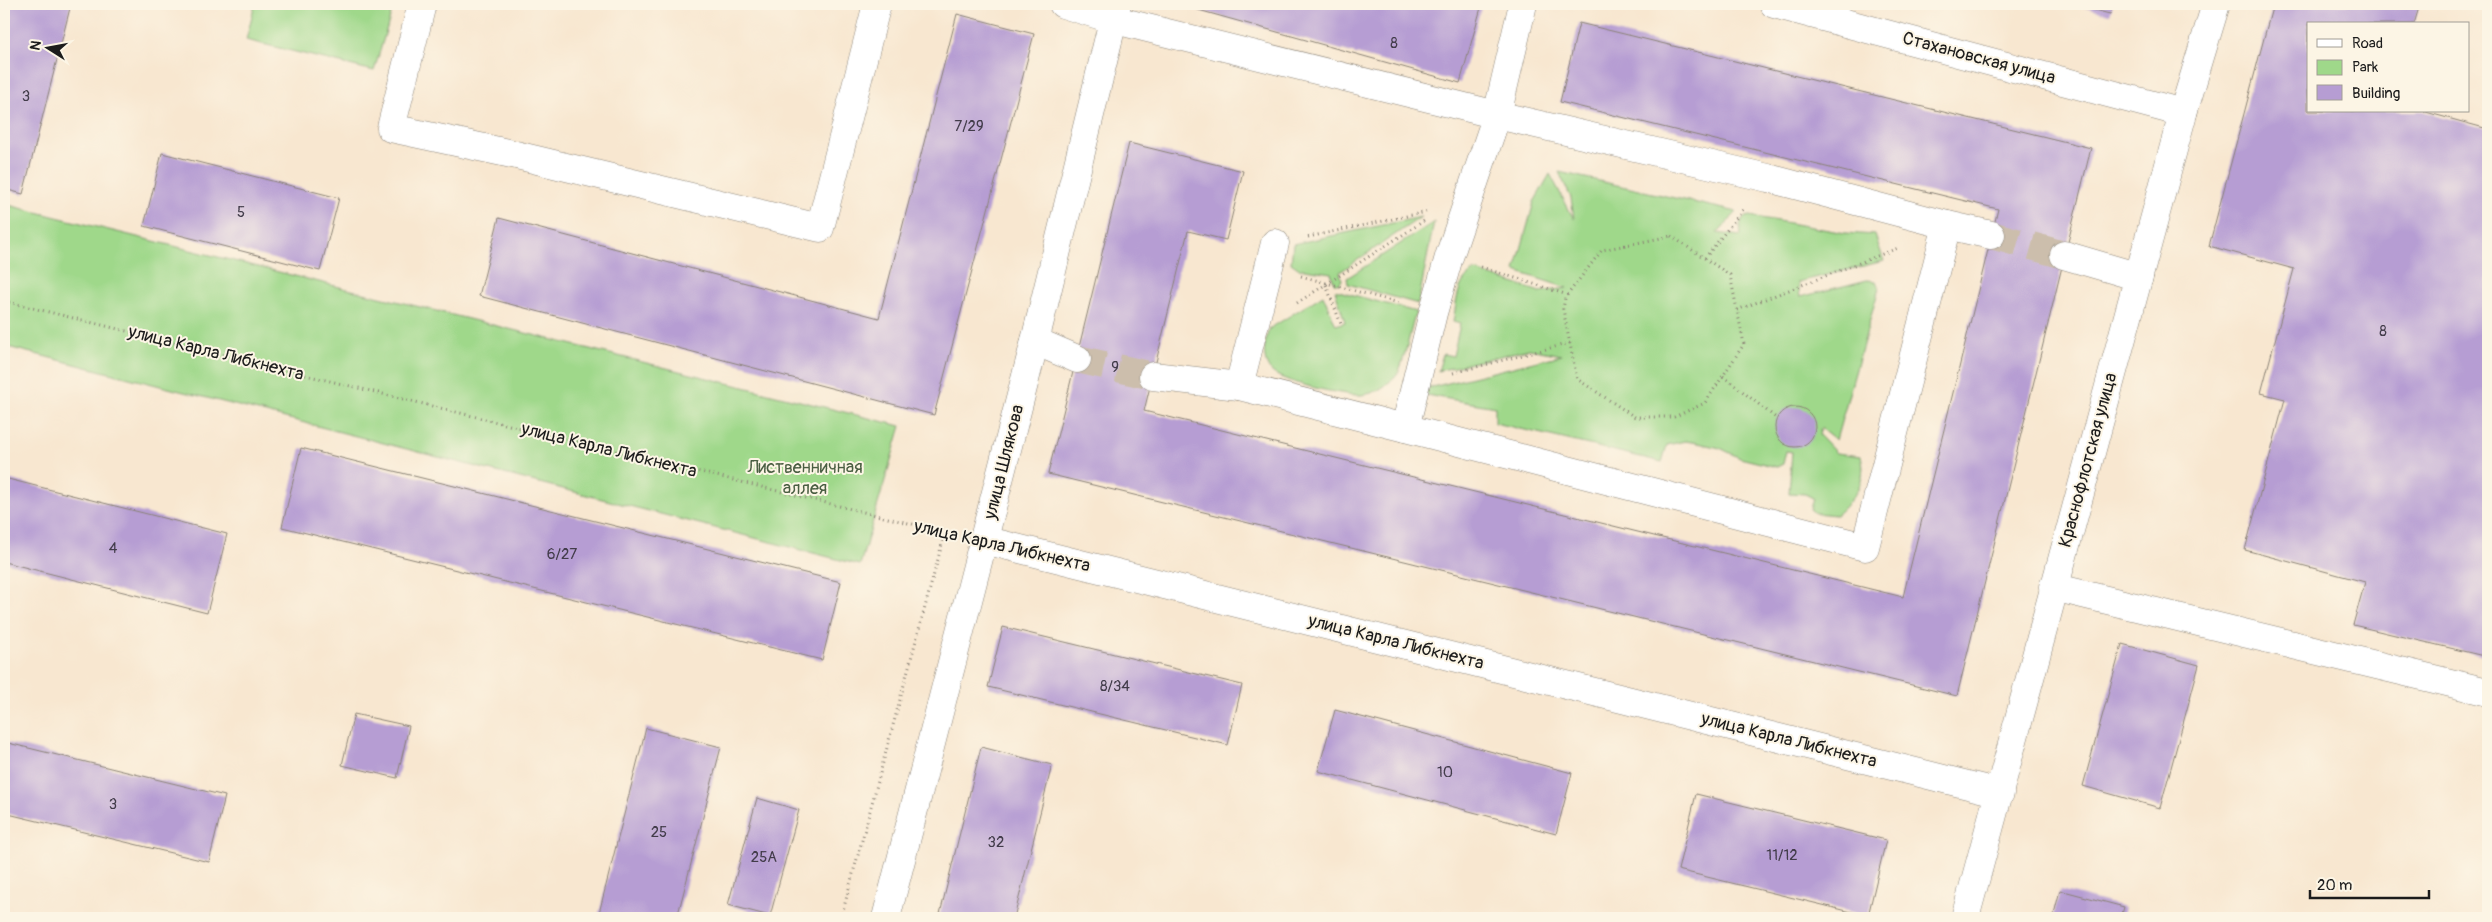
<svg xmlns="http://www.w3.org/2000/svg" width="2492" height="922" font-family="Pangolin,sans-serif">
	<rect width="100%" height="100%" fill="#fcf5e5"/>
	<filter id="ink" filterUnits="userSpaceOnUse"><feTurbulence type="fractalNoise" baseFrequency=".02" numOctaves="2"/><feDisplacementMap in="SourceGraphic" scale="10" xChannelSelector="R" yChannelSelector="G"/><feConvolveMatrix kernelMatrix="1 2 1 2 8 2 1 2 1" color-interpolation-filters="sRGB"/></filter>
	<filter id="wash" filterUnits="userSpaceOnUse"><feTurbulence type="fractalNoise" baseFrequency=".0096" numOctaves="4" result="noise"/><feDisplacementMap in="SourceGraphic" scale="20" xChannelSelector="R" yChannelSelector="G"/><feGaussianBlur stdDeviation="1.12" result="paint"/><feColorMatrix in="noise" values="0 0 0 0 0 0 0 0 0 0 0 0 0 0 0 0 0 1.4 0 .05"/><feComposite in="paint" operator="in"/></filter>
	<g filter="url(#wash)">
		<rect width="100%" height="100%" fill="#f8e7d0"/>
		<g fill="#9fd88a" stroke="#5e7a53">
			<polygon points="255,4 394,4 374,71 246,40"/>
			<path d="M1559 172 1737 212 1717 233 1741 236 1740 224 1743 218 1750 216 1845 233 1875 235 1884 261 1798 282 1800 297 1867 280 1876 281 1879 288 1836 440 1821 428 1819 435 1836 453 1861 456C1868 481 1854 499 1836 515L1815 513 1810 509 1813 498 1805 494 1789 493 1792 452 1786 451 1783 464 1777 467 1740 458 1720 448 1698 443 1685 441 1667 445 1662 462 1495 423V407L1426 395 1424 389 1562 355 1529 349 1438 371 1443 354 1453 356 1460 324 1453 322C1457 303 1456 279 1476 271L1540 292 1567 288 1515 271 1534 202 1550 174 1574 219 1571 198Z"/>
			<polygon points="4,204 901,426 860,565 4,346"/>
			<polygon points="1421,217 1340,272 1342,280 1339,284 1334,283 1331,273 1298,268 1291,263 1293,244"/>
			<polygon points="1434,222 1418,304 1348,284 1347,278"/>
			<path d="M1335 290 1416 312C1412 324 1403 367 1397 374 1388 385 1376 394 1361 395 1346 396 1278 382 1270 370 1261 358 1265 342 1269 329L1323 295 1336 325 1345 322Z"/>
		</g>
		<g id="blocks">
			<g fill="#b69dd3">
				<polygon points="4,4 71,4 23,194 4,189"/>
				<polygon points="1177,4 1482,4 1460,83"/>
				<polygon points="2070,4 2113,4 2110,14"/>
				<polygon points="2273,4 2420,4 2414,24 2308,24 2308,111 2422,111 2488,129 2488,657 2353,625 2365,582 2245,550 2285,399 2261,393 2294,269 2209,246"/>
				<polygon points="957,14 1034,34 934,415 479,296 499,218 879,318"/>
				<polygon points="1579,23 2091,148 1957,696 1048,474 1129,143 1243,171 1226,240 1188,231 1144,411 1903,597 1998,209 1560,102"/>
				<polygon points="162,153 339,198 320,271 144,226"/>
				<circle cx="1795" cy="427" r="20"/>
				<polygon points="301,448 841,582 822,660 282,527"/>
				<polygon points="4,478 227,534 207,613 4,562"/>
				<polygon points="1003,627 1242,685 1228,745 988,687"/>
				<polygon points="2122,644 2199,665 2160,808 2083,786"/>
				<polygon points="1335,710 1572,773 1556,834 1318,771"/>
				<polygon points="354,714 409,726 397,778 342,765"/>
				<polygon points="646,728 721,747 677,918 603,918 598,917"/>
				<polygon points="4,742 225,796 209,862 4,813"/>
				<polygon points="981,747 1052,765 1014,918 939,918"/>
				<polygon points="1696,794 1886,840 1868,916 1678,870"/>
				<polygon points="757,798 799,810 770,916 728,905"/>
				<polygon points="2060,890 2124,907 2121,918 2053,918"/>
			</g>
		</g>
	</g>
	<g filter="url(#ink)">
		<use href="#blocks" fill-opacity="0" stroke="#8a8276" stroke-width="1"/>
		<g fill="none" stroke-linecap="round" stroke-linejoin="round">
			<g stroke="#ccbeac" stroke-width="28" stroke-dasharray="28 14" stroke-linecap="butt">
				<polyline points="1991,235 2064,255"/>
				<polyline points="1077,359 1153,376"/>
			</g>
			<g stroke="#8a8276" stroke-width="29">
				<g id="minor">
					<polyline points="422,4 391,128 512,154 820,228 877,4"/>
					<polyline points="1063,4 1115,20 1497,115 1768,178 1947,225 1865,547 1405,428"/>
					<polyline points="1774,4 2183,113"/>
					<polyline points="1947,225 1991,235"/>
					<polyline points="1275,243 1239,386 1405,428 1433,313 1449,257 1497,115 1523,4"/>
					<polyline points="2064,255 2139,277"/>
					<polyline points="1035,341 1077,359"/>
					<polyline points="1153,376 1239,386"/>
					<polyline points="984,540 2000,793"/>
					<polyline points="2053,587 2488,692"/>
					<polyline points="886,918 1035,341 1117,4"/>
					<polyline points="1965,918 2183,113 2216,4"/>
				</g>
			</g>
			<g stroke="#8a8276" stroke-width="3" stroke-dasharray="1 4" stroke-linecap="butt">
				<polygon points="1671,236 1730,275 1744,344 1705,403 1674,417 1635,417 1577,379 1563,309 1565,298 1602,250"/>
				<polyline points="1308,237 1426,212"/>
				<polyline points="1705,258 1745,207"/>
				<polyline points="1481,267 1568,295"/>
				<polyline points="1301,276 1399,303"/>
				<polyline points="1326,285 1341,324"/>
				<polyline points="4,301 949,533"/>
				<polyline points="1297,303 1424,221"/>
				<polyline points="1737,310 1898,248"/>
				<polyline points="1453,373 1570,343"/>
				<polyline points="1723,376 1776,418"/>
				<polyline points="841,918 945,533"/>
			</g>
			<use href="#minor" stroke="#fff" stroke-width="28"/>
		</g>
	</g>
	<g text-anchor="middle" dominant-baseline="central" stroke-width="4" stroke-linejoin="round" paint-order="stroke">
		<g font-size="15" fill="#423c4a">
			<text x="1394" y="43">8</text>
			<text x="26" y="96">3</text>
			<text x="969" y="126">7/29</text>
			<text x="241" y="212">5</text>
			<text x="2383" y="331">8</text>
			<text x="1115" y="367">9</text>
			<text x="113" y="548">4</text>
			<text x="562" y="554">6/27</text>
			<text x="1115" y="686">8/34</text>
			<text x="1445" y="772">10</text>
			<text x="113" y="804">3</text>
			<text x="659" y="832">25</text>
			<text x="996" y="842">32</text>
			<text x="1782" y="855">11/12</text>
			<text x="764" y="857">25А</text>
		</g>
		<g font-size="18" fill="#1c1c1c" stroke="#fcf5e5">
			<text transform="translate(1979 58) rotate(15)">Стахановская улица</text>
			<text transform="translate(216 353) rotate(14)">улица Карла Либкнехта</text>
			<text transform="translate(609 450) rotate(14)">улица Карла Либкнехта</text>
			<text transform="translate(2088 460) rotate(-75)">Краснофлотская улица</text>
			<text transform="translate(1004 462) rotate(-76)">улица Шлякова</text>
			<text transform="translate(1002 546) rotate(13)">улица Карла Либкнехта</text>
			<text transform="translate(1396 642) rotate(14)">улица Карла Либкнехта</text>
			<text transform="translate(1789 740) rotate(14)">улица Карла Либкнехта</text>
		</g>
		<g font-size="18" fill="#4a5e42" stroke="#fcf5e5">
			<text x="805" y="467">Лиственничная<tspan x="805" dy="21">аллея</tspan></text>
		</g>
	</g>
	<rect width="2492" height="922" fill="none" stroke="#fcf5e5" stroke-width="20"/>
	<rect x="2307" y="22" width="162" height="90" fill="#fcf5e5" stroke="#a29e95"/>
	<rect x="2317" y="39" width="25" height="8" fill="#ffffff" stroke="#a29e95"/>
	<text x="2352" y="48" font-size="15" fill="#1c1c1c">Road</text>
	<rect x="2317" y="60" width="25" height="15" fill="#9fd88a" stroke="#a29e95"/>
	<text x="2352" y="72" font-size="15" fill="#1c1c1c">Park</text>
	<rect x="2317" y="85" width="25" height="15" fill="#b69dd3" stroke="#a29e95"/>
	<text x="2352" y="98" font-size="15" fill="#1c1c1c">Building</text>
	<g transform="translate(48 48) rotate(281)" stroke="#fcf5e5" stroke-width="4" paint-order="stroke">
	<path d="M0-4L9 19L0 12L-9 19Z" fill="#1c1c1c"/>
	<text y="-8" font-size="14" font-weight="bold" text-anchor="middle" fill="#1c1c1c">N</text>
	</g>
	<path d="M2310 890v8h119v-8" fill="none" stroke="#1c1c1c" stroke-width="2.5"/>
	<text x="2317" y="890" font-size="15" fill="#1c1c1c" stroke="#fcf5e5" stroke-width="4" paint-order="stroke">20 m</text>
</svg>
